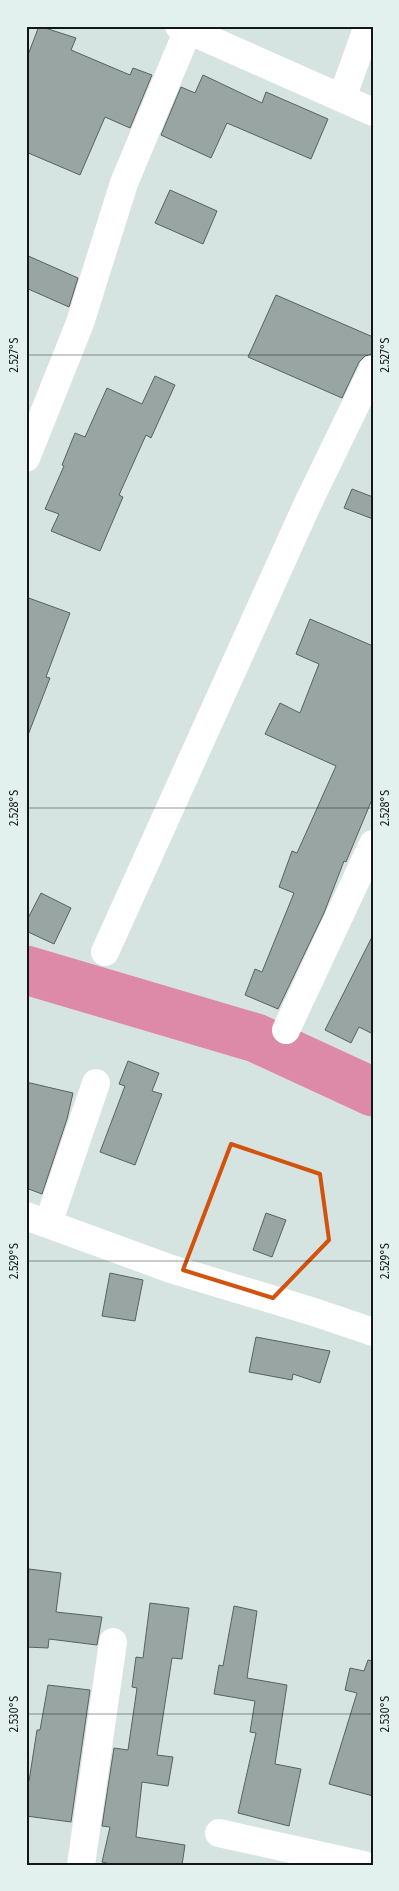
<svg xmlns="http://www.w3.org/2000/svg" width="399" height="1891" font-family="'Fira Sans Condensed',sans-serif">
	<rect width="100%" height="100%" fill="#d6e4e1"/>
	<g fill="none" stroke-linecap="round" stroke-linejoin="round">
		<polyline stroke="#dd89a8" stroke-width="49" points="26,970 256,1038 373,1092"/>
	</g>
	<g fill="#98a5a3" stroke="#566260">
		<polygon points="39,26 76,38 71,50 130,75 133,68 152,75 130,128 105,117 80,175 26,152 26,60"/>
		<polygon points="203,75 262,103 266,92 328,119 311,159 227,123 211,158 161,135 181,87 195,93"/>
		<polygon points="170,190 217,211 203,244 155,223"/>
		<polygon points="26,255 78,278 69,307 26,288"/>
		<polygon points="276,295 373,337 373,354 365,356 359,362 342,398 248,357"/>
		<polygon points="155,376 175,385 151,438 146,435 119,495 123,497 100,551 51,531 59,514 45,509 64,466 62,465 75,433 85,437 107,388 142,404"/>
		<polygon points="352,489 373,497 373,519 344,508"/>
		<polygon points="26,597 70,613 46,677 50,678 28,735 26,735"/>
		<polygon points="310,619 373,646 373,797 346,862 344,861 324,913 278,1009 245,995 255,969 262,972 294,893 279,887 292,851 297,853 336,766 265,734 280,703 300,713 319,664 296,654"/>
		<polygon points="41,893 71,908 54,944 26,931 26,922"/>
		<polygon points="373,935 373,1034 359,1027 351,1043 325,1030"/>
		<polygon points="128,1061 159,1073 152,1091 162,1094 135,1165 100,1152 125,1086 119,1084"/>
		<polygon points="26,1082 73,1093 67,1119 42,1194 26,1188"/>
		<polygon points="266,1213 286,1220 272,1257 253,1250"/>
		<polygon points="110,1273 143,1280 135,1321 102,1316"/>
		<polygon points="256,1337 330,1351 320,1383 293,1374 292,1380 249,1372"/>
		<polygon points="29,1569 61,1573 56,1612 102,1617 97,1645 49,1639 48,1648 26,1647 26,1591"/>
		<polygon points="150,1603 189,1608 182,1659 172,1658 157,1755 173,1757 168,1786 142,1782 136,1837 185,1845 182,1865 115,1865 102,1862 110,1827 102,1826 114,1748 128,1750 137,1688 132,1687 136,1657 143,1658"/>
		<polygon points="234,1606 257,1611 247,1678 287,1685 275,1764 301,1769 289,1826 238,1813 256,1733 250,1732 255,1701 214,1694 219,1665 223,1666"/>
		<polygon points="368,1660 373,1661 373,1796 329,1784 357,1693 345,1690 350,1668 364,1671"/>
		<polygon points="48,1685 90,1690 71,1822 26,1816 26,1780 29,1781 37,1730 40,1730"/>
	</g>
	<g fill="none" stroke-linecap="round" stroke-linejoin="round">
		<g stroke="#fff" stroke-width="28">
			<polyline points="179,26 373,112"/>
			<polyline points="342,98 368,26"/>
			<polyline points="26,458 80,323 124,183 188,30"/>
			<polyline points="105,952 308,503 373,369"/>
			<polyline points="286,1030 373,844"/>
			<polyline points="26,1216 171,1269 314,1312 373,1332"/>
			<polyline points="48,1224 96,1083"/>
			<polyline points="219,1833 363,1865"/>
			<polyline points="81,1865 113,1642"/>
		</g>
	</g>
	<path fill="none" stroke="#d3520d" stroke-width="4" stroke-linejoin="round" d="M231 1144 320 1174 329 1240 273 1298 183 1270Z"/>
	<path fill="none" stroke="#131817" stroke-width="1" stroke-opacity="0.45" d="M26 355H373M26 808H373M26 1261H373M26 1714H373"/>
	<rect width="399" height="1891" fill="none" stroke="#e3f1ee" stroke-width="55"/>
	<rect x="28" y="28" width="344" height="1836" fill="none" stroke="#131817" stroke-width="2"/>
	<g font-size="12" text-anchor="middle" fill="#131817">
		<text transform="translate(14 355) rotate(-90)" y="4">2.527°S</text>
		<text transform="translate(385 355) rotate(-90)" y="4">2.527°S</text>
		<text transform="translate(14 808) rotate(-90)" y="4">2.528°S</text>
		<text transform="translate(385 808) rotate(-90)" y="4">2.528°S</text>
		<text transform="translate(14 1261) rotate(-90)" y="4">2.529°S</text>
		<text transform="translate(385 1261) rotate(-90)" y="4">2.529°S</text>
		<text transform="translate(14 1714) rotate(-90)" y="4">2.530°S</text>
		<text transform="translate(385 1714) rotate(-90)" y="4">2.530°S</text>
	</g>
</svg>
